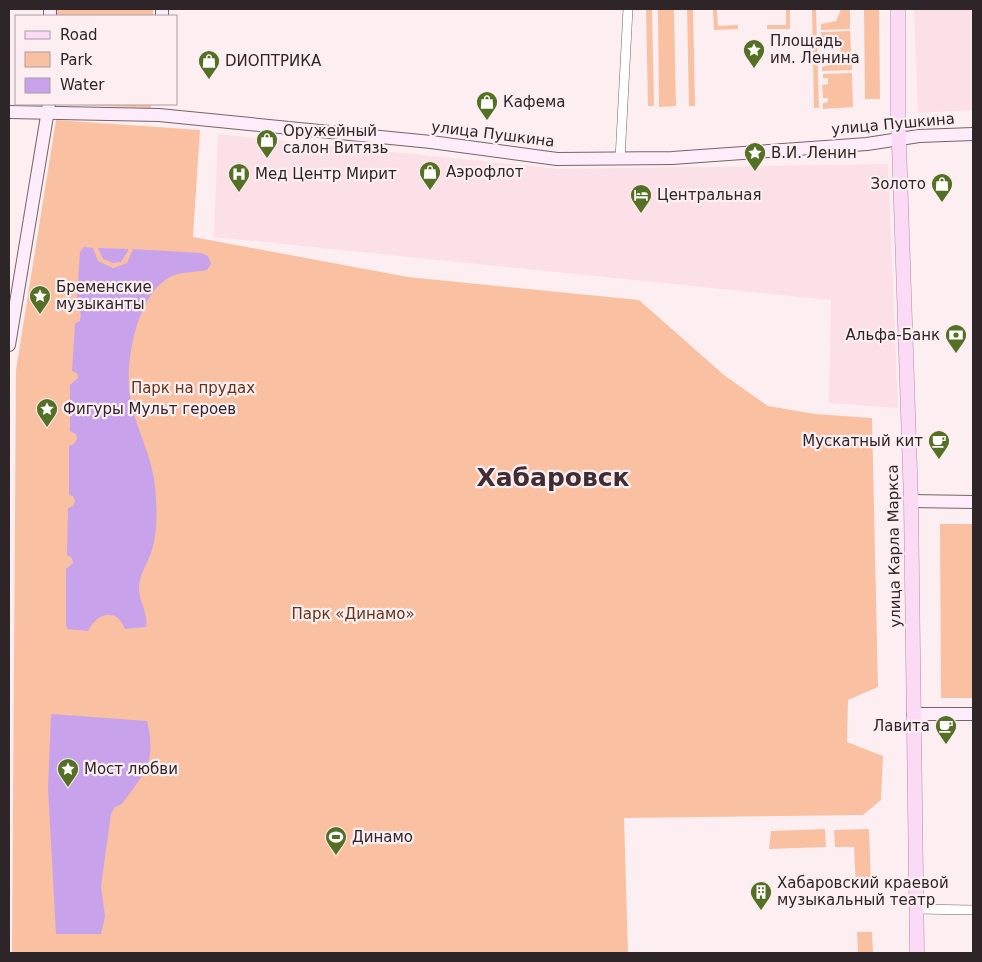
<svg xmlns="http://www.w3.org/2000/svg" width="982" height="962" font-family="'DejaVu Sans',sans-serif">
	<rect width="100%" height="100%" fill="#fdeef2"/>
	<g fill="#fbe0e8">
		<polygon points="914,9 973,9 973,110 918,113"/>
		<polygon points="218,134 559,169 888,164 898,408 829,403 831,300 214,237"/>
	</g>
	<g fill="#f9c1a2">
		<rect x="57" y="9" width="96" height="7"/>
		<polygon points="646,9 652,9 654,106 648,106"/>
		<polygon points="658,9 674,9 676,106 659,107"/>
		<polygon points="687,9 693,9 695,106 689,106"/>
		<polygon points="713,9 717,9 718,26 738,25 738,29 714,30"/>
		<polygon points="786,9 790,9 790,29 767,29 767,25 786,25"/>
		<polygon points="812,9 816,9 819,108 814,108"/>
		<polygon points="841,9 850,9 850,29 821,30 821,24 836,21"/>
		<polygon points="864,9 879,9 880,99 865,99"/>
		<polygon points="850,31 852,70 822,71 822,67 836,62 841,50 834,39 821,38 821,32"/>
		<polygon points="852,73 853,107 823,109 823,103 828,102 828,98 823,98 822,85 828,84 828,78 823,78 823,74"/>
		<polygon points="57,104 151,104 151,108"/>
		<polygon points="56,120 200,130 193,237 408,277 639,300 724,375 768,406 815,414 872,418 878,687 848,700 847,742 883,756 881,800 863,815 624,818 628,953 12,953 16,370"/>
		<polygon points="940,524 973,524 973,698 941,698"/>
		<polygon points="825,829 826,847 769,849 771,831"/>
		<polygon points="869,829 871,885 856,886 854,847 835,847 834,830"/>
		<polygon points="857,932 872,932 873,953 858,953"/>
	</g>
	<g fill="#c8a3eb">
		<path d="M84 247 93 248 98 261 113 268 127 263 133 249 201 253 208 256 211 264 207 270C196 272 179 272 170 277 136 295 123 367 131 402 137 431 152 456 155 486 157 508 158 529 152 550 148 562 140 574 139 586 138 600 149 615 146 627L125 629C116 607 97 613 88 631L67 629 66 624V569L73 563 72 558 67 555 68 508 73 506 75 501 73 496 69 495V446L74 444 77 439 76 434 70 431V385L78 378 77 373 72 371 75 323 80 321 81 313 76 309 80 252Z"/>
		<polygon points="98,248 128,249 128,251 121,262 113,263 103,259"/>
		<path d="M51 714 147 721C157 763 145 772 122 804L115 807 111 814 101 886 105 916 101 934H56L48 788Z"/>
	</g>
	<g fill="none" stroke-linecap="round" stroke-linejoin="round">
		<g stroke="#776268" stroke-width="10">
			<g id="street">
				<polyline points="620,159 628,9"/>
				<polyline points="916,909 973,910"/>
			</g>
		</g>
		<g stroke="#776268" stroke-width="14">
			<g id="secondary">
				<polyline points="50,16 50,9"/>
				<polyline points="162,16 162,9"/>
				<polyline points="9,112 159,115 431,142 557,159 672,158 867,144 919,136 973,134"/>
				<polyline points="9,345 49,104"/>
				<polyline points="911,501 973,502"/>
				<polyline points="913,714 973,714"/>
			</g>
		</g>
		<g stroke="#b28ba8" stroke-width="15">
			<polyline id="primary" points="898,9 898,114 911,501 917,953"/>
		</g>
		<use href="#street" stroke="#fff" stroke-width="9"/>
		<use href="#secondary" stroke="#fdedfa" stroke-width="12"/>
		<use href="#primary" stroke="#fbdaf5" stroke-width="14"/>
	</g>
	<defs>
		<g id="sight-pin" transform="scale(1.125)"><path d="M0 17L-7.5 6A9.5 9.5 0 1 1 7.5 6Z" fill="#547024" stroke="#fdeef2"/><path d="M0-6L1.8-2.2L6-1.7L2.9 1.2L3.7 5.4L0 3.3L-3.7 5.4L-2.9 1.2L-6-1.7L-1.8-2.2Z" fill="#fff"/></g>
		<g id="shop-pin" transform="scale(1.125)"><path d="M0 17L-7.5 6A9.5 9.5 0 1 1 7.5 6Z" fill="#547024" stroke="#fdeef2"/><path d="M-5-2.5h2.3a2.7 3.5 0 0 1 5.4 0H5L5.5 6h-11ZM-1.5-2.5h3a1.5 2.3 0 0 0-3 0Z" fill="#fff"/></g>
		<g id="hospital-pin" transform="scale(1.125)"><path d="M0 17L-7.5 6A9.5 9.5 0 1 1 7.5 6Z" fill="#547024" stroke="#fdeef2"/><path d="M-5-5h3v3.5h4V-5h3V5h-3V1.5h-4V5h-3Z" fill="#fff"/></g>
		<g id="hotel-pin" transform="scale(1.125)"><path d="M0 17L-7.5 6A9.5 9.5 0 1 1 7.5 6Z" fill="#547024" stroke="#fdeef2"/><path d="M-6-4.5h1.5V1H6V5H4.5V3h-9V5H-6ZM-4 0a1.8 1.8 0 1 1 3.6 0ZM.5 0V-2.5h3Q6-2.5 6 0Z" fill="#fff"/></g>
		<g id="bank-pin" transform="scale(1.125)"><path d="M0 17L-7.5 6A9.5 9.5 0 1 1 7.5 6Z" fill="#547024" stroke="#fdeef2"/><path d="M-6-4H6V4H-6ZM0-2.3a2.3 2.3 0 1 0 0 4.6a2.3 2.3 0 1 0 0-4.6Z" fill="#fff"/></g>
		<g id="cafe-pin" transform="scale(1.125)"><path d="M0 17L-7.5 6A9.5 9.5 0 1 1 7.5 6Z" fill="#547024" stroke="#fdeef2"/><path d="M-5.5-4.5H6V0H3Q3 3.5 0 3.5H-2.5Q-5.5 3.5-5.5 0ZM3-3.2v2h1.7v-2ZM-6 4.5H4V6H-6Z" fill="#fff"/></g>
		<g id="stadium-pin" transform="scale(1.125)"><path d="M0 17L-7.5 6A9.5 9.5 0 1 1 7.5 6Z" fill="#547024" stroke="#fdeef2"/><path d="M0-5a6.5 5 0 1 0 0 10a6.5 5 0 1 0 0-10ZM-3.5-1.8h7v3.6h-7Z" fill="#fff"/></g>
		<g id="building-pin" transform="scale(1.125)"><path d="M0 17L-7.5 6A9.5 9.5 0 1 1 7.5 6Z" fill="#547024" stroke="#fdeef2"/><path d="M-4-6H4V6H1V3H-1V6H-4ZM-2.5-4.3h1.7v1.8h-1.7ZM.8-4.3h1.7v1.8H.8ZM-2.5-1h1.7V.8h-1.7ZM.8-1h1.7V.8H.8Z" fill="#fff"/></g>
	</defs>
	<g fill-rule="evenodd">
		<use href="#sight-pin" x="754" y="50"/>
		<use href="#shop-pin" x="209" y="61"/>
		<use href="#shop-pin" x="487" y="102"/>
		<use href="#shop-pin" x="267" y="140"/>
		<use href="#sight-pin" x="755" y="153"/>
		<use href="#shop-pin" x="430" y="172"/>
		<use href="#hospital-pin" x="239" y="174"/>
		<use href="#shop-pin" x="942" y="184"/>
		<use href="#hotel-pin" x="641" y="195"/>
		<use href="#sight-pin" x="40" y="296"/>
		<use href="#bank-pin" x="956" y="335"/>
		<use href="#sight-pin" x="47" y="409"/>
		<use href="#cafe-pin" x="939" y="441"/>
		<use href="#cafe-pin" x="946" y="726"/>
		<use href="#sight-pin" x="68" y="769"/>
		<use href="#stadium-pin" x="336" y="837"/>
		<use href="#building-pin" x="761" y="892"/>
	</g>
	<g text-anchor="middle" dominant-baseline="central" stroke-width="4.5" stroke-linejoin="round" paint-order="stroke">
		<g font-size="15" fill="#2d2527" stroke="#fdeef2" text-anchor="start">
			<text x="770" y="41">Площадь<tspan x="770" dy="17">им. Ленина</tspan></text>
			<text x="225" y="61">DИОПТРИКА</text>
			<text x="503" y="102">Кафема</text>
			<text x="283" y="131">Оружейный<tspan x="283" dy="17">салон Витязь</tspan></text>
			<text x="771" y="153">В.И. Ленин</text>
			<text x="446" y="172">Аэрофлот</text>
			<text x="255" y="174">Мед Центр Мирит</text>
			<text x="926" y="184" text-anchor="end">Золото</text>
			<text x="657" y="195">Центральная</text>
			<text x="56" y="287">Бременские<tspan x="56" dy="17">музыканты</tspan></text>
			<text x="940" y="335" text-anchor="end">Альфа-Банк</text>
			<text x="63" y="409">Фигуры Мульт героев</text>
			<text x="923" y="441" text-anchor="end">Мускатный кит</text>
			<text x="930" y="726" text-anchor="end">Лавита</text>
			<text x="84" y="769">Мост любви</text>
			<text x="352" y="837">Динамо</text>
			<text x="777" y="883">Хабаровский краевой<tspan x="777" dy="17">музыкальный театр</tspan></text>
		</g>
		<g font-size="15" fill="#2d2527" stroke="#fdeef2">
			<text transform="translate(893 124) rotate(-5)">улица Пушкина</text>
			<text transform="translate(493 134) rotate(7)">улица Пушкина</text>
			<text transform="translate(894 546) rotate(-91)">улица Карла Маркса</text>
		</g>
		<g font-size="15" fill="#653415" stroke="#fdeef2">
			<text x="193" y="388">Парк на прудах</text>
			<text x="353" y="614">Парк «Динамо»</text>
		</g>
		<g font-size="25" font-weight="bold" fill="#3f2d33" stroke="#fdeef2">
			<text x="553" y="477">Хабаровск</text>
		</g>
	</g>
	<rect width="982" height="962" fill="none" stroke="#2d2527" stroke-width="20"/>
	<rect x="15" y="15" width="162" height="90" fill="#fdeef2" stroke="#aa9ea1"/>
	<rect x="25" y="31" width="25" height="8" fill="#fbdaf5" stroke="#aa9ea1"/>
	<text x="60" y="40" font-size="15" fill="#2d2527">Road</text>
	<rect x="25" y="52" width="25" height="15" fill="#f9c1a2" stroke="#aa9ea1"/>
	<text x="60" y="65" font-size="15" fill="#2d2527">Park</text>
	<rect x="25" y="78" width="25" height="15" fill="#c8a3eb" stroke="#aa9ea1"/>
	<text x="60" y="90" font-size="15" fill="#2d2527">Water</text>
</svg>
